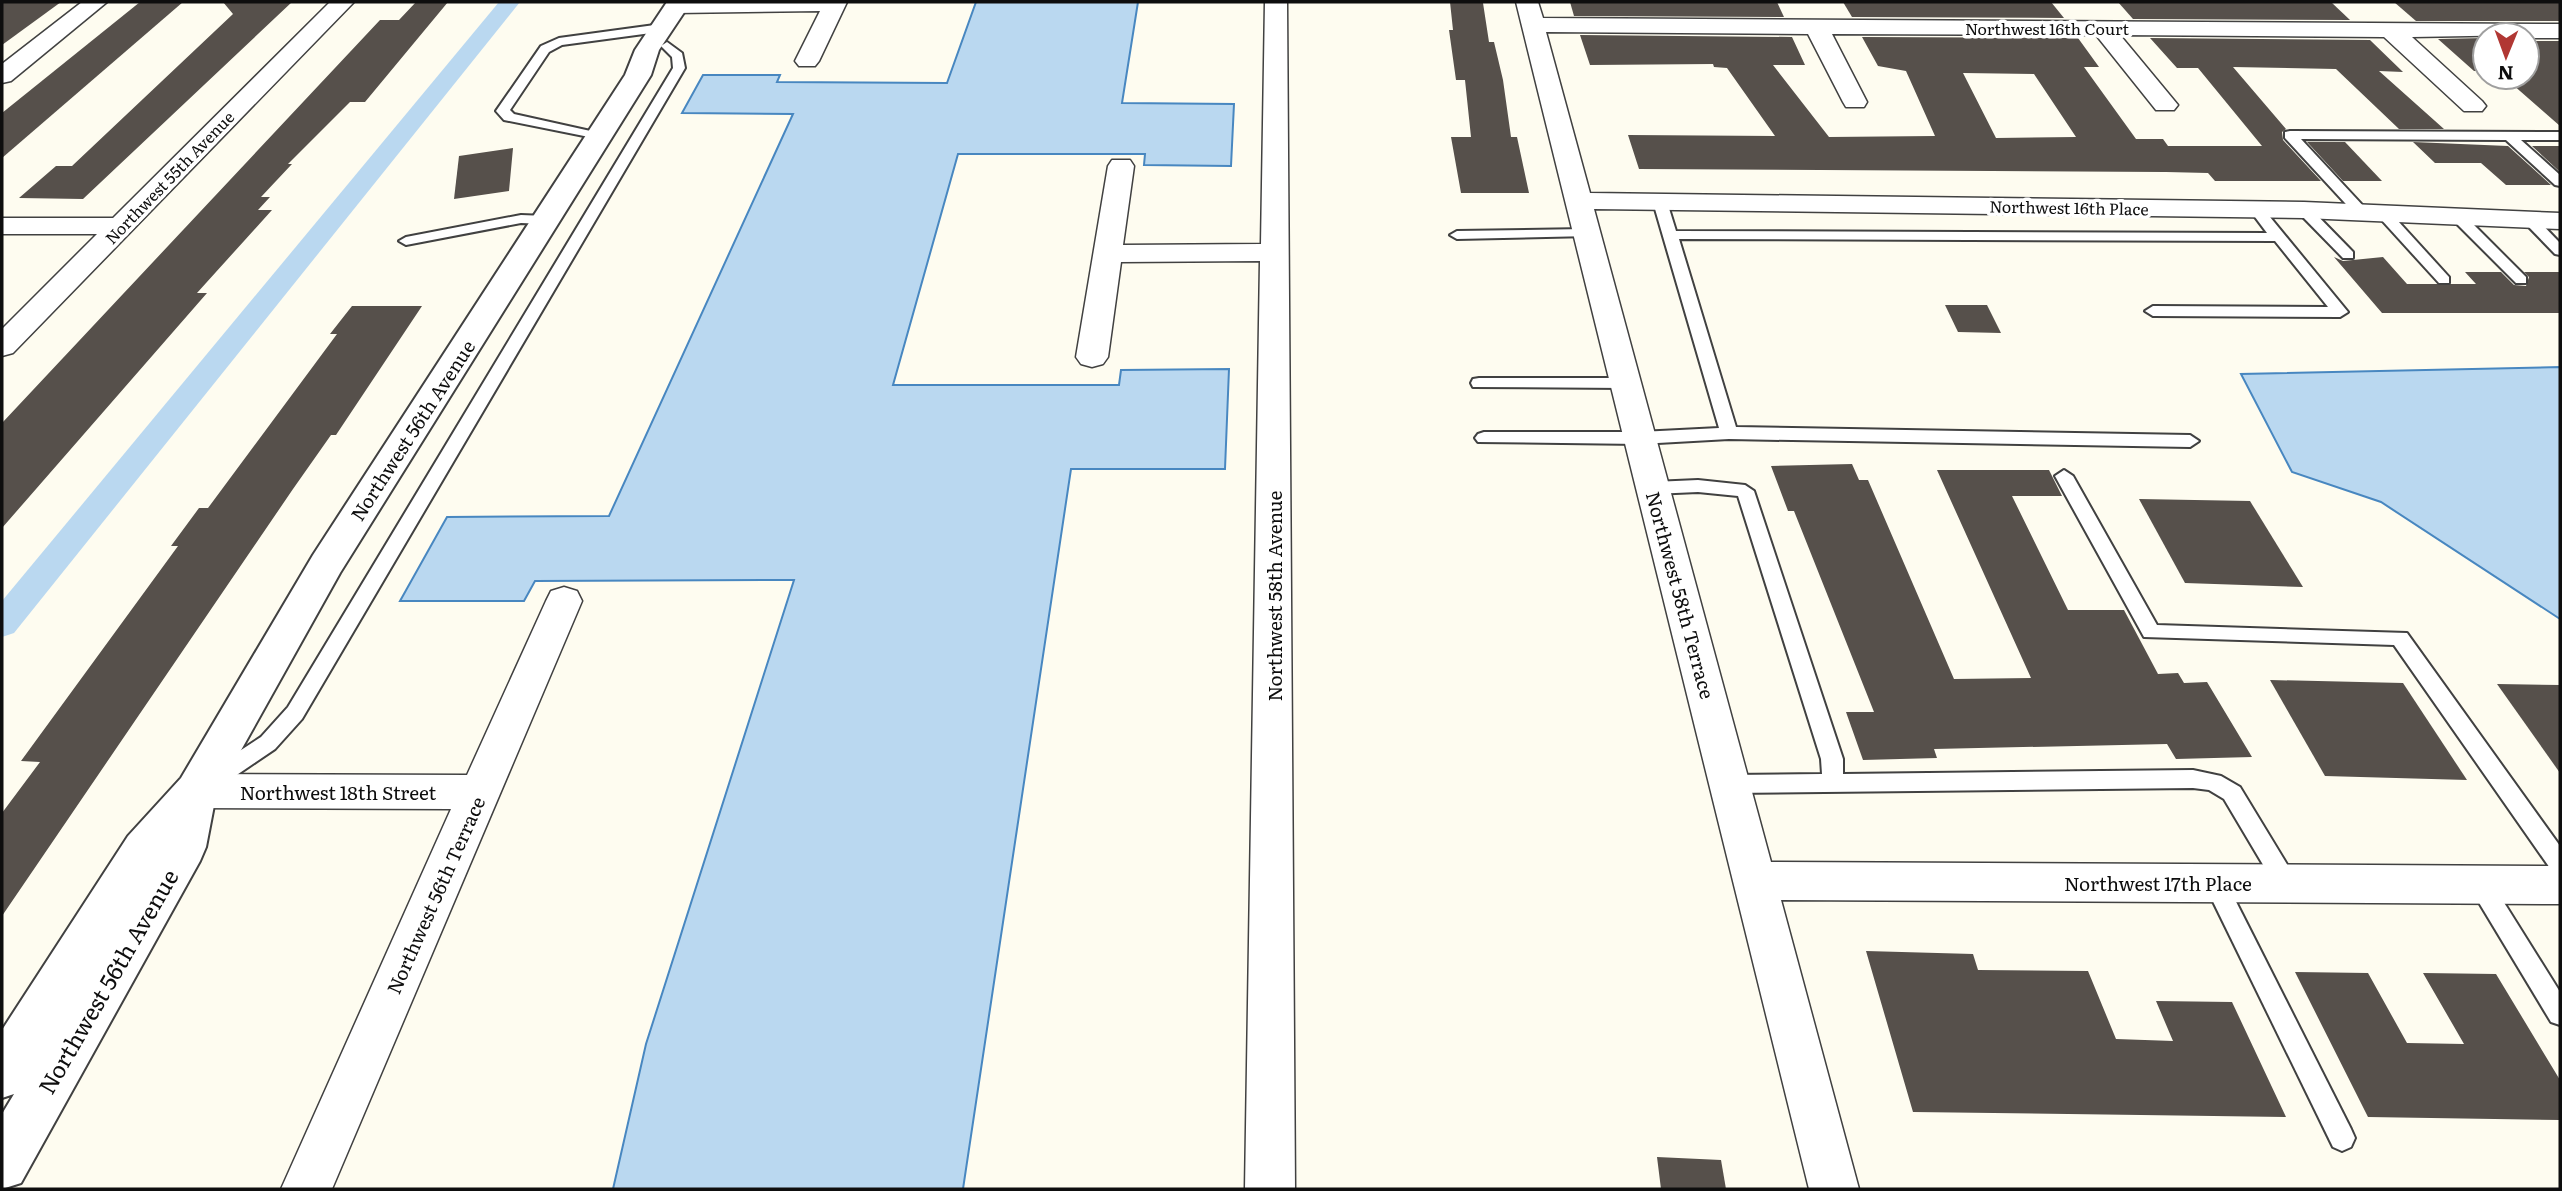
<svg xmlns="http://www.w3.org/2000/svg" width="2562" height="1191" font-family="Literata,serif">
	<rect width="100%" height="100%" fill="#fefcf0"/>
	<g fill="#bad8f0" stroke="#4887c0" stroke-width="2">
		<polygon points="976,2 1138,2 1122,103 1234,104 1231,166 1144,165 1145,154 958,154 893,385 1119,385 1121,370 1229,369 1225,469 1071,469 963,1189 613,1189 646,1044 794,580 535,581 524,601 400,601 447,517 609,516 793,114 682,113 703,75 780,75 777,82 947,83"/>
		<polygon points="2560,367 2560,619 2381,502 2292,472 2241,374"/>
	</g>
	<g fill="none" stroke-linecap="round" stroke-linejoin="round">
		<polygon fill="#bad8f0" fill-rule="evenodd" points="499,2 520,2 14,633 2,637 2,601"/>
	</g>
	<g fill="#56504b" fill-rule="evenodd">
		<polygon points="2,2 61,2 2,45"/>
		<polygon points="140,2 183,2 2,158 2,113"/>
		<polygon points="223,2 292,2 83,199 19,198 56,166 72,166 233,14"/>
		<polygon points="416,2 448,2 365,102 350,102 288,164 292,164 261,197 270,197 258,210 272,210 197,293 207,293 2,528 2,423 380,20 399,20"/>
		<polygon points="1450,2 1483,3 1489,42 1494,42 1503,80 1511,137 1517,137 1529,193 1461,193 1451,137 1471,137 1465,80 1456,80 1449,30 1453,30"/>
		<polygon points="1570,2 1777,2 1784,17 1574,16"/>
		<polygon points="1843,2 2051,2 2064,18 1852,17"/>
		<polygon points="2118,2 2331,2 2350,20 2133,19"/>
		<polygon points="2394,2 2560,2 2560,21 2416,21"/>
		<path d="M1580 35 1792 37 1805 65H1773L1829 137 1935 136 1906 71 1878 66 1862 37 2078 38 2099 67H2084L2136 139H2163L2168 146H2262L2198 68H2177L2150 38 2370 40 2403 72 2379 71 2444 129H2399L2336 69 2233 67 2286 129 2282 132 2283 140 2321 181H2215L2208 173 2166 172 1639 169 1628 135 1775 136 1727 68 1714 67 1713 64 1590 65ZM1963 73 2034 74 2076 137 1996 138Z"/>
		<polygon points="2485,38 2485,71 2474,71 2438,39"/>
		<polygon points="2527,41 2560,41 2560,126 2504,77 2527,77"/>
		<polygon points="2307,142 2345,142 2382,181 2343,181"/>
		<polygon points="2413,142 2508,146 2551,185 2506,185 2481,163 2435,163"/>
		<polygon points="2532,146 2560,146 2560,172"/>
		<polygon points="513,148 509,191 454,199 459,156"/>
		<polygon points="2334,257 2343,261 2383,257 2407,284 2476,284 2465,272 2501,272 2514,285 2526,286 2529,277 2524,272 2560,272 2560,313 2382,313"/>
		<polygon points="1945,305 1987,305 2001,333 1958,332"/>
		<polygon points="352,306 422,306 336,435 331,435 293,489 2,916 2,813 40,762 21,761 178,546 171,546 199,508 208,508 337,334 330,334"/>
		<polygon points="1852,464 1859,480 1868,480 1954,679 2031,678 1937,470 2049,470 2062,496 2012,496 2068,610 2124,610 2158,674 2178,673 2184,683 2207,682 2252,757 2176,759 2167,744 1934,749 1937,758 1863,760 1846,712 1874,712 1794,511 1788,511 1771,466"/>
		<polygon points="2139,499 2250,501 2303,587 2185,583"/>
		<polygon points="2270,680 2403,683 2467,780 2325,776"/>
		<polygon points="2497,684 2560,685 2560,773"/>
		<polygon points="1866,951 1973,954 1978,970 2088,971 2116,1039 2173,1041 2156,1001 2232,1002 2286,1117 1913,1112"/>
		<polygon points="2295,972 2368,973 2407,1043 2464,1044 2423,973 2496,974 2560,1080 2560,1120 2368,1117"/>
		<polygon points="1657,1157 1721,1160 1726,1189 1661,1189"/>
	</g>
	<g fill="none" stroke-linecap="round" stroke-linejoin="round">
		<g stroke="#414141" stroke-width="4">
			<g id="service">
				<polygon points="662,24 666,25 666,31 562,45 549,52 510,110 514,114 604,134 604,140 504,120 496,111 541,46 559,38"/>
				<polygon points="667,42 682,53 685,68 302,719 275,749 219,787 211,790 203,787 200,781 203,775 261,737 288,707 673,68 672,57 661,46"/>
				<polygon points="2290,131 2560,132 2560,140 2521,140 2560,175 2560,186 2555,185 2506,140 2301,139 2366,209 2366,215 2356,215 2285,138 2285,132"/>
				<polygon points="1660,198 1667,202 1676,231 2267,233 2249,209 2256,205 2261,206 2348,312 2340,317 2153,316 2145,311 2153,306 2328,307 2275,241 1679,239 1736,427 2190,435 2199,441 2190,447 1729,439 1640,444 1478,442 1475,438 1478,434 1484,432 1640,432 1719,428 1653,202"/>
				<polygon points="2304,206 2309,207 2353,252 2353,258 2343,258 2299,213 2297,210"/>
				<polygon points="2383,209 2388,210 2449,277 2449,283 2439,283 2378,216 2376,213"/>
				<polygon points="2458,213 2463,214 2526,277 2526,283 2516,283 2453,220 2453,214"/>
				<polygon points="521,215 546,216 553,220 546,224 521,223 406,245 399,241 406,237"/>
				<polygon points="2530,216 2535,217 2560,243 2560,255 2555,254 2525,223 2523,220"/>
				<polygon points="1586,229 1591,230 1591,236 1457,239 1450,235 1457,231"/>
				<polygon points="1479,378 1625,378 1633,383 1625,388 1473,387 1471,383 1473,379"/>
				<polygon points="2064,470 2073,476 2157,625 2407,633 2560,846 2560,874 2552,871 2394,645 2144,637 2055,476"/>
				<polygon points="1698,480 1745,485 1754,491 1843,759 1843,774 2193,770 2221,776 2240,787 2294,876 2297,883 2294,890 2286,893 2278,890 2224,799 2209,790 2193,788 1730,793 1722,790 1719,784 1722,778 1730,775 1822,774 1821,759 1738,496 1698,492 1653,494 1644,488 1653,482"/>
				<polygon points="2215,873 2223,876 2351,1129 2355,1138 2351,1147 2342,1151 2333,1147 2204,883 2207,876"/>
				<polygon points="2480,874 2488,877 2560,992 2560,1025 2551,1022 2472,891 2469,884 2472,877"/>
			</g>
		</g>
		<g stroke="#414141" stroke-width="3">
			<g id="minor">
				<polygon points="82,2 107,2 11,81 2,83 2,64"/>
				<polygon points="330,2 354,2 13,353 2,356 2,329 97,234 2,234 2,218 113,218"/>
				<polygon points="668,2 847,2 819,61 815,66 799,66 795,61 820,11 676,13 668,11 665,6"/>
				<polygon points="1265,2 1287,2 1295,1189 1245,1189 1260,261 1121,262 1108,357 1103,364 1092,367 1081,364 1076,357 1108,166 1112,160 1130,160 1134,166 1123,245 1261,244"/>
				<polygon points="1516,2 1538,2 1543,18 2560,24 2560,38 2527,38 2527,35 2412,37 2482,101 2486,106 2482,111 2464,111 2384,37 2120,35 2178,105 2174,110 2156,110 2096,35 1832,34 1867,102 1864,107 1846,107 1843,102 1808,34 1546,32 1590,193 2304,202 2560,213 2560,229 2304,218 1594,209 1771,862 2560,866 2560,904 1781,900 1859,1189 1809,1189"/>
				<polygon points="564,587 577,591 582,601 332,1189 281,1189 451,809 196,808 181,803 175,791 181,779 196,774 467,775 546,601 551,591"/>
			</g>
		</g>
		<g stroke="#414141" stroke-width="4">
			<polygon id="tertiary" points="667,2 691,2 659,50 651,75 340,573 216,795 206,847 200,861 21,1183 2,1189 2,1114 14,1094 2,1098 2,1030 128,836 181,778 313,555 625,75 635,50"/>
		</g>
		<use href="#service" fill="#fff" fill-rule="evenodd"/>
		<use href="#minor" fill="#fff" fill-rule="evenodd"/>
		<use href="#tertiary" fill="#fff" fill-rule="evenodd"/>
	</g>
	<g text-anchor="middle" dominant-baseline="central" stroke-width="7" stroke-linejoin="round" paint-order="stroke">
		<g font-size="16" fill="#0e0e0e" stroke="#fff">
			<text x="2047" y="28">Northwest 16th Court</text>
			<text transform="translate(169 177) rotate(-46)">Northwest 55th Avenue</text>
			<text transform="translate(2069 207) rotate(1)">Northwest 16th Place</text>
		</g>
		<g font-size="19" fill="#0e0e0e" stroke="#fff">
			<text transform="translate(412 430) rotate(-57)">Northwest 56th Avenue</text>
			<text transform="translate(1681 595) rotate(75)">Northwest 58th Terrace</text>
			<text transform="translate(1274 596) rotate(-90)">Northwest 58th Avenue</text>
			<text x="338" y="792">Northwest 18th Street</text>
			<text x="2158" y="883">Northwest 17th Place</text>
			<text transform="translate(435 895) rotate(-66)">Northwest 56th Terrace</text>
		</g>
		<g font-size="23" fill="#0e0e0e" stroke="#fff">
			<text transform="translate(107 981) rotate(-60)">Northwest 56th Avenue</text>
		</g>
	</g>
	<rect width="2562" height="1191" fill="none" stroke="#0e0e0e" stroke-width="7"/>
	<g transform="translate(2506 56) rotate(181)"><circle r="33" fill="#ffffff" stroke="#9f9f9f" stroke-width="2"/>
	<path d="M0-5L12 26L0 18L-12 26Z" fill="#b13733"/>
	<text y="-10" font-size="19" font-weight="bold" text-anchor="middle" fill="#0e0e0e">N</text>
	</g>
</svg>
